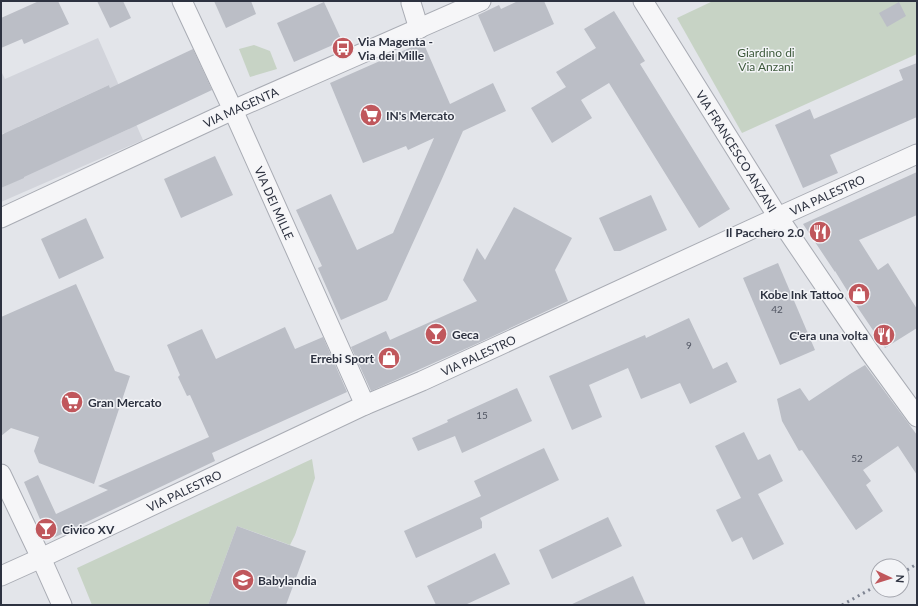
<svg xmlns="http://www.w3.org/2000/svg" width="918" height="606" font-family="Lato,sans-serif">
	<rect width="100%" height="100%" fill="#e3e5ea"/>
	<path fill="#d2d4db" fill-rule="evenodd" d="M98 38 143 140 1 202V188L24 177 4 133 1 135V71L5 79ZM109 85 129 129 38 170 18 127Z"/>
	<g fill="#c7d3c5">
		<polygon points="713,1 917,1 917,54 742,133 677,18"/>
		<polygon points="254,45 270,51 277,69 250,77 239,49"/>
		<polygon points="312,459 315,478 295,535 290,545 237,526 208,605 92,605 77,568"/>
	</g>
	<g fill="#bbbec6">
		<polygon points="39,1 58,1 69,24 24,44 22,39 1,48 1,18"/>
		<polygon points="97,1 123,1 131,18 110,28"/>
		<polygon points="214,1 251,1 256,14 226,28"/>
		<polygon points="518,1 544,1 554,24 494,52 478,15 499,5 501,9"/>
		<polygon points="324,2 342,41 294,62 277,23"/>
		<polygon points="899,2 906,16 887,27 879,13"/>
		<polygon points="614,11 645,61 640,64 730,209 699,228 609,83 581,100 592,118 552,143 531,108 566,87 556,72 596,48 584,29"/>
		<polygon points="423,42 450,104 493,83 506,111 463,131 441,181 387,300 341,320 318,268 322,266 296,210 331,194 357,250 393,233 434,138 408,150 406,146 363,163 330,83"/>
		<polygon points="193,49 212,90 129,129 24,177 24,178 1,188 1,135 109,85 110,88"/>
		<polygon points="917,63 917,117 830,155 838,173 803,188 775,125 810,109 814,119 903,80 899,70"/>
		<polygon points="215,156 233,195 181,218 164,179"/>
		<polygon points="917,172 917,215 859,240 878,270 888,263 917,309 917,328 885,348 858,308 835,271 835,272 803,224"/>
		<polygon points="651,195 667,230 620,251 614,251 599,218"/>
		<polygon points="514,207 572,238 555,270 568,301 474,345 371,391 351,347 386,331 390,340 477,301 463,280 477,248 485,260"/>
		<polygon points="86,218 104,258 59,279 41,239"/>
		<polygon points="778,263 815,350 780,365 743,278"/>
		<polygon points="76,284 115,371 130,376 94,484 39,463 34,451 39,437 11,428 1,436 1,317"/>
		<polygon points="689,318 713,369 727,362 737,382 690,404 680,383 641,399 628,368 589,385 602,417 572,430 549,376 645,335 646,338"/>
		<polygon points="285,327 295,349 323,337 347,392 212,453 215,461 49,540 24,482 38,475 56,514 108,490 98,486 209,437 190,395 187,396 178,377 180,375 167,345 202,329 216,359"/>
		<polygon points="865,365 917,435 917,475 898,446 863,470 871,481 866,485 883,511 856,530 802,450 799,451 782,421 777,399 800,388 809,401 850,374"/>
		<polygon points="517,388 532,421 462,453 455,436 418,451 412,438 448,422 447,420"/>
		<polygon points="744,432 758,460 770,454 783,481 758,494 784,544 753,560 742,537 732,542 716,510 741,498 715,446"/>
		<polygon points="544,448 559,480 480,518 482,522 482,528 416,558 404,531 481,496 474,481"/>
		<polygon points="608,517 622,546 552,579 539,550"/>
		<polygon points="237,526 306,551 286,605 208,605"/>
		<polygon points="495,553 510,584 465,605 436,605 427,586"/>
		<polygon points="633,576 646,605 570,605"/>
	</g>
	<g fill="none" stroke-linecap="round" stroke-linejoin="round">
		<g stroke="#a9acb4" stroke-width="21">
			<g id="street">
				<path id="s1" d="M182 1 233 110 365 405"/>
				<path id="s2" d="M643 1 778 217 869 351 917 417"/>
				<polyline points="411,3 419,29"/>
				<path id="s3" d="M1 218 233 110 481 1"/>
				<polyline points="1,474 41,558 62,605"/>
				<path id="s4" d="M1 576 41 558 365 405 422 381 778 217 917 154"/>
			</g>
		</g>
		<use href="#street" stroke="#f6f6f8" stroke-width="19"/>
		<g stroke="#7e8492" stroke-width="3" stroke-dasharray="2 4" stroke-linecap="butt">
			<polyline points="902,573 917,564"/>
			<polyline points="842,605 878,585"/>
		</g>
	</g>
	<defs>
		<g id="bus-disc" transform="scale(1.15)"><circle r="9.5" fill="#c0575c" stroke="#f3f4f7"/><path d="M-5-6H5V4H4V6H2V4H-2V6H-4V4H-5ZM-3.5-4V0h7V-4ZM-3.5 1.2v1.5H-2V1.2ZM2 1.2v1.5H3.5V1.2Z" fill="#fff"/></g>
		<g id="supermarket-disc" transform="scale(1.15)"><circle r="9.5" fill="#c0575c" stroke="#f3f4f7"/><path d="M-6-5.5h2.5l.6 2H6L4.5 2H-2.5L-4.4-4H-6ZM-1.5 3.2a1.3 1.3 0 1 0 .1 0ZM3 3.2a1.3 1.3 0 1 0 .1 0Z" fill="#fff"/></g>
		<g id="restaurant-disc" transform="scale(1.15)"><circle r="9.5" fill="#c0575c" stroke="#f3f4f7"/><path d="M-5-6h1v4h1v-4h1v4h1v-4h1v5L-1.5 .5V6h-2V.5L-5-1ZM5-6V6H3V1.5H1.5Q1.5-4 5-6Z" fill="#fff"/></g>
		<g id="shop-disc" transform="scale(1.15)"><circle r="9.5" fill="#c0575c" stroke="#f3f4f7"/><path d="M-5-2.5h2.3a2.7 3.5 0 0 1 5.4 0H5L5.5 6h-11ZM-1.5-2.5h3a1.5 2.3 0 0 0-3 0Z" fill="#fff"/></g>
		<g id="bar-disc" transform="scale(1.15)"><circle r="9.5" fill="#c0575c" stroke="#f3f4f7"/><path d="M-6-5H6L.8 .8V4.5H3.5V6h-7V4.5H-.8V.8Z" fill="#fff"/></g>
		<g id="school-disc" transform="scale(1.15)"><circle r="9.5" fill="#c0575c" stroke="#f3f4f7"/><path d="M0-5L7-2L0 1L-7-2ZM-4 1L0 2.5L4 1V4Q0 6-4 4Z" fill="#fff"/></g>
	</defs>
	<g fill-rule="evenodd">
		<use href="#bus-disc" x="343" y="48"/>
		<use href="#supermarket-disc" x="371" y="115"/>
		<use href="#restaurant-disc" x="820" y="232"/>
		<use href="#shop-disc" x="859" y="294"/>
		<use href="#bar-disc" x="436" y="334"/>
		<use href="#restaurant-disc" x="884" y="335"/>
		<use href="#shop-disc" x="389" y="358"/>
		<use href="#supermarket-disc" x="72" y="402"/>
		<use href="#bar-disc" x="46" y="529"/>
		<use href="#school-disc" x="243" y="580"/>
	</g>
	<g text-anchor="middle" dominant-baseline="central" stroke-width="3" stroke-linejoin="round" paint-order="stroke">
		<g font-size="10" fill="#505562">
			<text x="777" y="309">42</text>
			<text x="689" y="345">9</text>
			<text x="482" y="415">15</text>
			<text x="857" y="458">52</text>
		</g>
		<g font-size="12" font-weight="bold" fill="#2d3240" stroke="#f3f4f7" text-anchor="start">
			<text x="358" y="41">Via Magenta -<tspan x="358" dy="14">Via dei Mille</tspan></text>
			<text x="386" y="115">IN's Mercato</text>
			<text x="804" y="232" text-anchor="end">Il Pacchero 2.0</text>
			<text x="844" y="294" text-anchor="end">Kobe Ink Tattoo</text>
			<text x="452" y="334">Geca</text>
			<text x="868" y="335" text-anchor="end">C'era una volta</text>
			<text x="374" y="358" text-anchor="end">Errebi Sport</text>
			<text x="88" y="402">Gran Mercato</text>
			<text x="62" y="529">Civico XV</text>
			<text x="258" y="580">Babylandia</text>
		</g>
		<g font-size="12" fill="#3e5a3c" stroke="#f3f4f7">
			<text x="766" y="52">Giardino di<tspan x="766" dy="14">Via Anzani</tspan></text>
		</g>
		<g font-size="12" fill="#2d3240" stroke="#f3f4f7">
			<text stroke="none"><textPath href="#s3" startOffset="264">VIA MAGENTA</textPath></text>
			<text stroke="none"><textPath href="#s2" startOffset="177">VIA FRANCESCO ANZANI</textPath></text>
			<text stroke="none"><textPath href="#s4" startOffset="910">VIA PALESTRO</textPath></text>
			<text stroke="none"><textPath href="#s1" startOffset="222">VIA DEI MILLE</textPath></text>
			<text stroke="none"><textPath href="#s4" startOffset="526">VIA PALESTRO</textPath></text>
			<text stroke="none"><textPath href="#s4" startOffset="202">VIA PALESTRO</textPath></text>
		</g>
	</g>
	<rect width="918" height="606" fill="none" stroke="#2d3240" stroke-width="4"/>
	<g transform="translate(890 578) rotate(94)"><circle r="19" fill="#f3f4f7" stroke="#a4a6ae"/>
	<path d="M0-3L7 15L0 10L-7 15Z" fill="#c0575c"/>
	<text y="-6" font-size="11" font-weight="bold" text-anchor="middle" fill="#2d3240">N</text>
	</g>
</svg>
